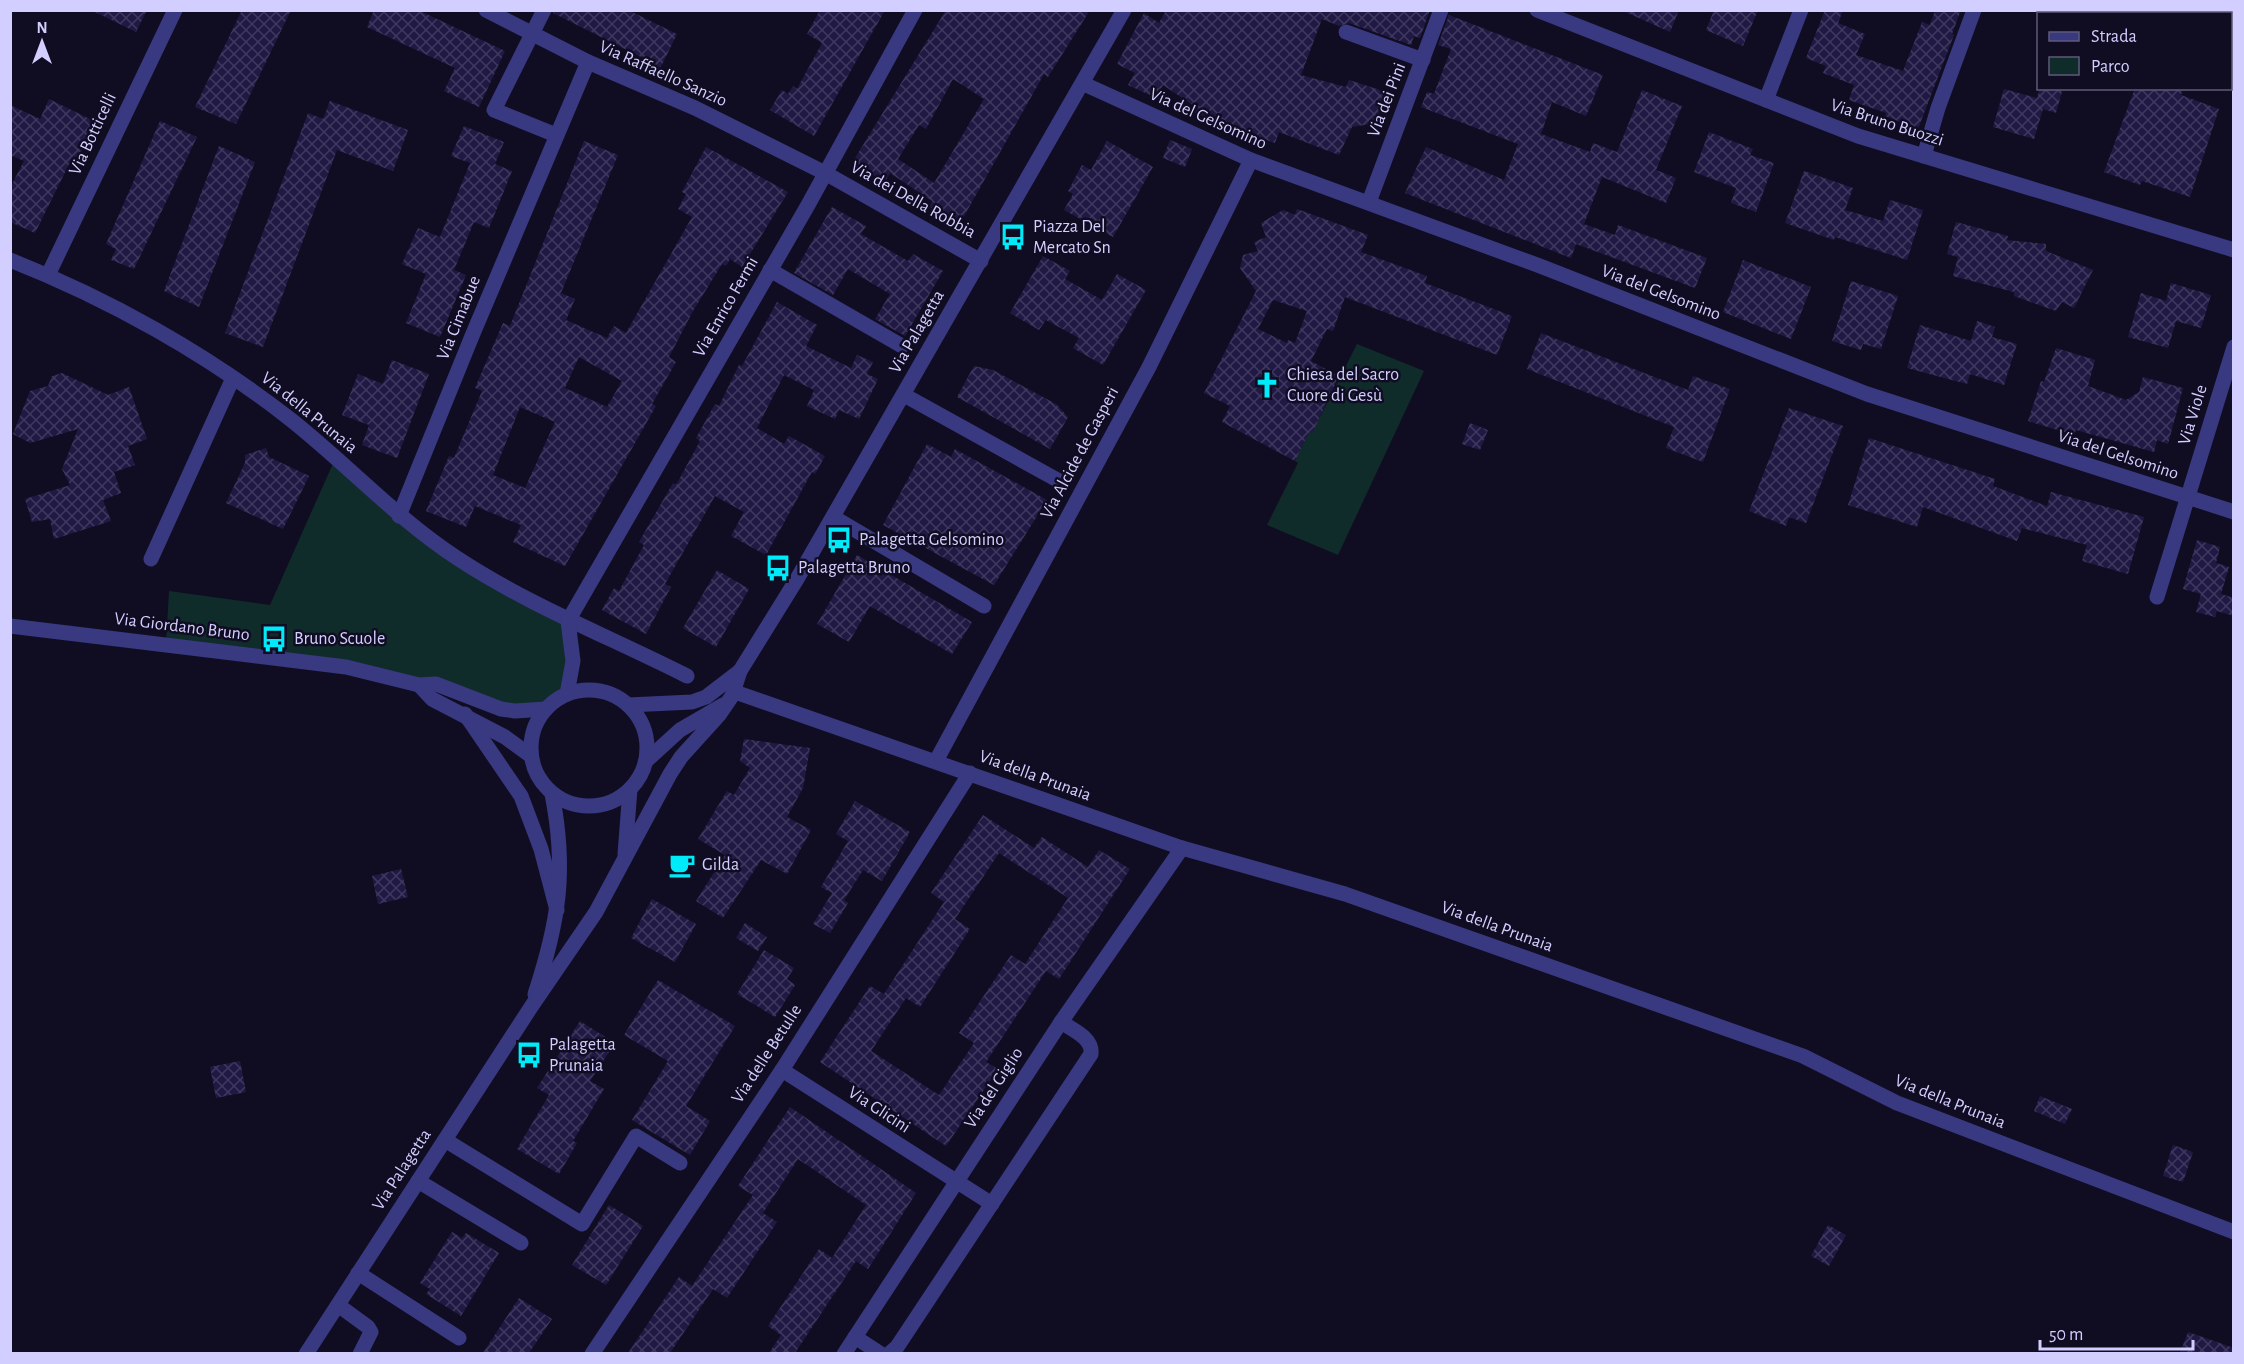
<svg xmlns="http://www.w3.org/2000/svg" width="2244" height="1364" font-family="'Alegreya Sans',sans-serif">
	<defs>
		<pattern id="building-cross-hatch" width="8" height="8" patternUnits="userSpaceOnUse" patternTransform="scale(1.5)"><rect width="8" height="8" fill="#201943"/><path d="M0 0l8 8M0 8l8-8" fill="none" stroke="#40395f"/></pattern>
	</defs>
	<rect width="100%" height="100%" fill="#100d22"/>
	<g fill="#102c2a">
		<polygon points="1357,344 1424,371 1338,555 1267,525 1298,463 1295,461 1309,432 1312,433"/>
		<polygon points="335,459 399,516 568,621 567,694 546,709 532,710 448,688 166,644 169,591 270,605"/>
	</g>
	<g fill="url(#building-cross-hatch)" fill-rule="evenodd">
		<polygon points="91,10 147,10 136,32"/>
		<polygon points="242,10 291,10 236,124 195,107"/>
		<polygon points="374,10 418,10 505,51 479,107 444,91 455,68 367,27"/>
		<polygon points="554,10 628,10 677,34 658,73 644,67 647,60 553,13"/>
		<polygon points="820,10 885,10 814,136 770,110 782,90 788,94 793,86 797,89 822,43 807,34"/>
		<path d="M946 10H1090L1048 77 1044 74 959 225 929 207 932 201 890 173 885 182 852 163ZM953 79 984 99 934 183 898 159 919 125 926 129Z"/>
		<polygon points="1166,10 1430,10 1420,38 1414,36 1411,45 1349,23 1339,26 1322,19 1301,75 1346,87 1349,80 1386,92 1376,123 1352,127 1339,155 1279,132 1275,143 1195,113 1197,108 1163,85 1156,98 1128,85 1135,73 1117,64 1144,13 1159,23"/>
		<polygon points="1621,10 1679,10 1670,32"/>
		<polygon points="1714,10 1758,10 1743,46 1706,30"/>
		<polygon points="1825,10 1843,10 1838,23 1865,34 1856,55 1903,71 1922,22 1930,25 1935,10 1961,10 1952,34 1954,35 1918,129 1885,116 1886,113 1849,100 1854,85 1823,73 1826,66 1806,58"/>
		<polygon points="1449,15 1603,75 1586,116 1552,102 1541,134 1590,152 1593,143 1617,152 1642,90 1682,106 1656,170 1676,178 1666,203 1602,177 1584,224 1615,235 1618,225 1707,258 1695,288 1576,244 1571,258 1405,193 1426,147 1504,180 1518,144 1421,107 1427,92 1434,94 1451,49 1438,45"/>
		<polygon points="2040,88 2063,88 2056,113 2043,109 2034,139 1993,127 2004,89 2037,98"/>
		<polygon points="2135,88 2183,88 2181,95 2219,109 2190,197 2142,181 2140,185 2104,172"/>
		<polygon points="49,99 96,122 78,158 73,156 35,233 10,222 10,188 24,161 10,155 10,105 40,119"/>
		<polygon points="330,101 408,130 393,171 337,150 263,347 225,333 308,113 323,119"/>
		<polygon points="160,121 197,137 134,269 111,260 116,249 106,244"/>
		<polygon points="464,126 504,142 495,164 512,171 489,228 474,222 454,270 466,275 440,337 406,323 426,274 402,264 418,228 440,237 470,163 451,156"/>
		<polygon points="1709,132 1753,149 1750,155 1774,163 1756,212 1731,203 1736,188 1694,172"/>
		<polygon points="1170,140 1192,149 1185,167 1163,158"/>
		<path d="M584 141 618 155 561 293 575 299 566 320 607 338 614 326 626 333 692 217 678 209 686 194 682 192 706 147 788 192 742 267 730 259 726 266 722 264 693 311 669 357 676 362 652 404 656 406 565 566 513 542 521 525 475 506 466 527 426 511 449 456 454 458 482 391 475 388 503 323 510 326ZM579 357 622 381 607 407 565 388ZM520 407 555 422 525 488 493 475Z"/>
		<polygon points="1107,141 1153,167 1113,237 1064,210 1073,194 1068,191 1082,165 1091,170"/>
		<polygon points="219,146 255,162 199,307 164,291"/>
		<polygon points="1804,171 1853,188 1845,210 1883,221 1890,200 1923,210 1907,260 1835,237 1834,240 1785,223"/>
		<polygon points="832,207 866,226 861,234 908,261 913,254 943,271 905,336 875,319 890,294 848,269 833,295 794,273"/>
		<path d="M1297 209 1368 235 1361 252 1427 276 1425 283 1512 316 1497 355 1345 297 1333 331 1327 329 1311 361 1339 376 1312 434 1309 432 1295 461 1222 422 1230 406 1204 393 1256 291 1240 268 1243 255 1258 251 1254 242 1266 237 1261 223 1283 210 1295 215ZM1273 300 1307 311 1295 343 1288 340 1287 343 1258 329Z"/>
		<polygon points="1956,222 2008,236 2007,240 2046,244 2046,251 2093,270 2074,308 2062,302 2056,311 2014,296 2014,292 1953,276 1958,257 1947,254"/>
		<polygon points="1043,256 1070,271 1065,279 1102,300 1117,274 1146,290 1103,365 1073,348 1079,338 1046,320 1039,330 1010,313"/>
		<polygon points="1743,260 1811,287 1791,339 1723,312"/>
		<polygon points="1851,281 1898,296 1881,349 1863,344 1861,350 1832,341"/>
		<polygon points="2171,283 2211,295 2201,328 2176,321 2168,348 2128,337 2141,293 2166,301"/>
		<polygon points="777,302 817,325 806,346 851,368 857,355 873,362 867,374 878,379 859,419 839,410 835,419 807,406 814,390 784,375 757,428 784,444 789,436 825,456 815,474 812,472 766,555 731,536 744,512 715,496 665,584 671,587 646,634 602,610 614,588 619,591 644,545 639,542 673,483 676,485 700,441 696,438 715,404 719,406 739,365 742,366"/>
		<polygon points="1977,321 1995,327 1992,337 2017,344 2004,385 1970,374 1967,384 1907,368 1920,325 1971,341"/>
		<polygon points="1541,333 1688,390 1693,376 1730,389 1703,462 1666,448 1674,427 1527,369"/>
		<polygon points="2056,348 2095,360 2088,386 2126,400 2139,392 2143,377 2183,388 2168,444 2157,440 2154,452 2076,430 2074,435 2028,421 2041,381 2044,382"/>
		<polygon points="392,360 429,374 397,458 362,445 369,425 342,415 358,374 383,384"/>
		<polygon points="974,366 993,370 1056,404 1068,417 1050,449 957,397"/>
		<polygon points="62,373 108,395 129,387 147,439 128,446 135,465 114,472 121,493 103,500 111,521 54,539 50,519 32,522 25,499 70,485 62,469 78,429 30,443 13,434 30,391 48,386 52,376"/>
		<polygon points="1789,408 1843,426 1806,523 1789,517 1786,526 1749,511"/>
		<polygon points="1470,423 1488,430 1480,450 1462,444"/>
		<polygon points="1869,438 1995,479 1993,486 2047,506 2051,492 2144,517 2128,574 2082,561 2087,545 2022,528 2017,541 1923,507 1917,527 1848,505"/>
		<polygon points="927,444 951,457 955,449 1047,500 994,585 883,525"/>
		<polygon points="266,448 269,457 309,476 283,529 226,503 245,463 245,455"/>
		<polygon points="2197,540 2220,547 2216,563 2229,567 2221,594 2234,598 2234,616 2217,611 2215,617 2196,612 2201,594 2183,589"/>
		<polygon points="857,555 972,622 952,654 870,606 849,642 817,624"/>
		<polygon points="717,570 749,589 716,647 683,628"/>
		<polygon points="744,739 810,748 803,788 787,817 811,830 787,874 761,860 723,918 696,901 725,855 698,839 727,791 734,795 750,768 740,761"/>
		<polygon points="855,801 910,832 882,881 863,870 844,900 848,903 830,933 813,924 832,893 821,887 848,841 836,834"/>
		<path d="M983 815 1034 848 1042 837 1088 867 1099 850 1130 869 1059 979 1046 971 986 1062 998 1069 946 1146 820 1062 870 986 884 994 944 902 931 893ZM999 853 1068 898 1025 964 1011 955 959 1033 974 1043 939 1095 871 1051 906 998 920 1007 970 929 955 919Z"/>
		<polygon points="401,869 408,897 378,904 372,876"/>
		<polygon points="652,899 696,924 675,962 631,938"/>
		<polygon points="745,923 767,937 758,951 736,938"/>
		<polygon points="764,950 794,968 787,979 795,985 775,1017 737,994"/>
		<polygon points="658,980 735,1026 686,1106 710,1121 690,1155 632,1120 668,1061 624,1035"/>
		<polygon points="580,1021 615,1043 590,1081 604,1089 573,1141 577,1143 559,1174 517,1149 549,1095 537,1088"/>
		<polygon points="240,1061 246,1092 216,1098 210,1067"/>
		<polygon points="2040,1096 2072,1109 2065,1124 2034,1111"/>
		<polygon points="790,1107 916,1193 868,1269 856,1261 795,1353 769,1353 781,1335 768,1326 819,1249 832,1258 866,1205 798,1159 763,1213 777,1222 727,1298 713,1289 670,1353 628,1353 679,1277 692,1286 753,1195 738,1186"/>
		<polygon points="2173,1145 2193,1152 2183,1182 2163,1176"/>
		<polygon points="609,1205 643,1226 606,1285 572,1265"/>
		<polygon points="1828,1225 1846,1235 1829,1266 1811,1256"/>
		<polygon points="452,1232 462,1238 466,1233 499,1253 461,1316 426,1294 430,1289 420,1283"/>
		<polygon points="519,1298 552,1319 529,1353 483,1353"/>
		<polygon points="2188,1332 2234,1348 2234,1353 2180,1353"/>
	</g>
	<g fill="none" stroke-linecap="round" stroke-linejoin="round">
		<g stroke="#383981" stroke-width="15">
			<polyline points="486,10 588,62 695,108 825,173 981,261"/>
			<polyline points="544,10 494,110 556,135"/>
			<polyline points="1537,10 1858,136 2234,250"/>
			<polyline points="1346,32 1423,60"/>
			<polyline points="1084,84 1251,160 1540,266 1867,394 2234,512"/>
			<polyline points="1766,100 1801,10"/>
			<polyline points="1924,156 1938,108 1974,10"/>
			<polyline points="1369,202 1441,10"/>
			<path d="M10 260C109 299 207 354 290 419 347 464 396 518 457 558 530 606 610 637 687 676"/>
			<polyline points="770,270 902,346"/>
			<polyline points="48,275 175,10"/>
			<polyline points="904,395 1061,482"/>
			<polyline points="399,516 472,336 588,62"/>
			<polyline points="833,517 984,606"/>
			<polyline points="151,559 233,378"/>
			<polyline points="2157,597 2234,347"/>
			<polyline points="568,621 808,205 915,10"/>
			<polyline points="10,626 346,667 419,685 436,684 501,709 515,711 546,709"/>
			<polyline points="419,685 432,699 505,737 531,756"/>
			<circle cx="589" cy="748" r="58"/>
			<polyline points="735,692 1182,848 1345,894 1803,1056 1897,1103 2234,1232"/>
			<polyline points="567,694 573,661 568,621"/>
			<polyline points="628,705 692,702 706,697 740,671"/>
			<polyline points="465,714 521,796 541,849 557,910"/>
			<polyline points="646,761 680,730 723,705"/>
			<polyline points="936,761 1149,367 1251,160"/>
			<polyline points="625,854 630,789"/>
			<path d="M535 994C559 921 567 870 552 794"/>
			<polyline points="782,1070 992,1204"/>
			<polyline points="445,1140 582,1224 636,1136 680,1163"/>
			<polyline points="418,1181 521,1243"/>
			<polyline points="358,1273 459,1338"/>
			<polyline points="338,1305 368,1327 371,1332 360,1354"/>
			<polyline points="855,1337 881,1354"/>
			<polyline points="306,1354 531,1007 596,912 670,774 681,757 719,715 732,696 740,671 797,579 1124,10"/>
			<polyline points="592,1354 782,1070 970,773"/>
			<polyline points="844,1354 1061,1022 1182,848"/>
			<path d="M889 1354 897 1347 1091 1054C1093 1038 1073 1030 1061 1022"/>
		</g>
	</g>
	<defs>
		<g id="bus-bare" transform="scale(2.07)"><path d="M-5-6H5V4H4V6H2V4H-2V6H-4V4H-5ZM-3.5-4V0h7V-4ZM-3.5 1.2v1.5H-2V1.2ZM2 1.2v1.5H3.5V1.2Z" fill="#00ebf9" stroke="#100d22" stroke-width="2.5" paint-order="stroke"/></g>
		<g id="church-bare" transform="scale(2.07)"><path d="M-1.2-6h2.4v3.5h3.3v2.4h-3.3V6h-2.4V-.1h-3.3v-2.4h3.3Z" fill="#00ebf9" stroke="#100d22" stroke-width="2.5" paint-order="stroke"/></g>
		<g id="cafe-bare" transform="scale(2.07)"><path d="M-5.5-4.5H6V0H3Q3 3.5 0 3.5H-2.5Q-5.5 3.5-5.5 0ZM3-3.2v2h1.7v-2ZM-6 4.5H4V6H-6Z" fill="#00ebf9" stroke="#100d22" stroke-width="2.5" paint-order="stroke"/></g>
	</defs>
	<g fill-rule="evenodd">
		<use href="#bus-bare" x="1013" y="237"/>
		<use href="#church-bare" x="1267" y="385"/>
		<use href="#bus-bare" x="839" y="540"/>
		<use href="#bus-bare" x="778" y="568"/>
		<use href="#bus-bare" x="274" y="639"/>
		<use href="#cafe-bare" x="682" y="865"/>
		<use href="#bus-bare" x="529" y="1055"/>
	</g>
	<g text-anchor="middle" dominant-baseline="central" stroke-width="5" stroke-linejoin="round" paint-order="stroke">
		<g font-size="18" fill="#d2ceff" stroke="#100d22">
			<text transform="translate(663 74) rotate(24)">Via Raffaello Sanzio</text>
			<text transform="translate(1387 100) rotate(-69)">Via dei Pini</text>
			<text transform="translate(1208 119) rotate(24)">Via del Gelsomino</text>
			<text transform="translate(1887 123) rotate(18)">Via Bruno Buozzi</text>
			<text transform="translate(93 134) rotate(-65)">Via Botticelli</text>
			<text transform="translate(913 200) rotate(29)">Via dei Della Robbia</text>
			<text transform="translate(1661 293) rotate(21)">Via del Gelsomino</text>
			<text transform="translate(726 307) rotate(-60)">Via Enrico Fermi</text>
			<text transform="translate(459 318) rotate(-68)">Via Cimabue</text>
			<text transform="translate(917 332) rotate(-60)">Via Palagetta</text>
			<text transform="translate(309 413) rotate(39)">Via della Prunaia</text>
			<text transform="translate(2193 415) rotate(-73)">Via Viole</text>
			<text transform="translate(1080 453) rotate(-62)">Via Alcide de Gasperi</text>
			<text transform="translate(2118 455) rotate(18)">Via del Gelsomino</text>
			<text transform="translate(182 627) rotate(7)">Via Giordano Bruno</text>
			<text transform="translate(1035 776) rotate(20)">Via della Prunaia</text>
			<text transform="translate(1497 927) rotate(20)">Via della Prunaia</text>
			<text transform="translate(767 1054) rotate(-57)">Via delle Betulle</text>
			<text transform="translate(994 1088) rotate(-57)">Via del Giglio</text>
			<text transform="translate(1950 1102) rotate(22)">Via della Prunaia</text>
			<text transform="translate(879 1110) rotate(33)">Via Glicini</text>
			<text transform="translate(402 1170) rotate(-57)">Via Palagetta</text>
		</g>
		<g font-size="18" fill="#d2ceff" stroke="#100d22" text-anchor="start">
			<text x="1033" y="227">Piazza Del<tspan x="1033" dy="21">Mercato Sn</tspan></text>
			<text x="1287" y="375">Chiesa del Sacro<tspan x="1287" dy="21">Cuore di Gesù</tspan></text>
			<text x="859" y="540">Palagetta Gelsomino</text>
			<text x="798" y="568">Palagetta Bruno</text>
			<text x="294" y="639">Bruno Scuole</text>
			<text x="702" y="865">Gilda</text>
			<text x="549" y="1045">Palagetta<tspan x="549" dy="21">Prunaia</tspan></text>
		</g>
	</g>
	<rect width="2244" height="1364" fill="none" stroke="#d2ceff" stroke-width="24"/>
	<rect x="2037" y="12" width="195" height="78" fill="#100d22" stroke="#5e5a7a" stroke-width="1.5"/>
	<rect x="2049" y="32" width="30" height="9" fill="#383981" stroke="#5e5a7a" stroke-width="1.5"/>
	<text x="2091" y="42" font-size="18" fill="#d2ceff">Strada</text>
	<rect x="2049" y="57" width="30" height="18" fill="#102c2a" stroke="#5e5a7a" stroke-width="1.5"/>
	<text x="2091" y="72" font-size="18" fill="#d2ceff">Parco</text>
	<g transform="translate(42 42)" stroke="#100d22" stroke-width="4.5" paint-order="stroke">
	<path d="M0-4.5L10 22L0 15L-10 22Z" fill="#d2ceff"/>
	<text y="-9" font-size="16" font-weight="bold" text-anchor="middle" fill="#d2ceff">N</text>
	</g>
	<path d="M2040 1340v9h153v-9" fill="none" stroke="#d2ceff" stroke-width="3"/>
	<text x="2049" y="1340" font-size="18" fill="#d2ceff" stroke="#100d22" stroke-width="4.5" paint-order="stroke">50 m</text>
</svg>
